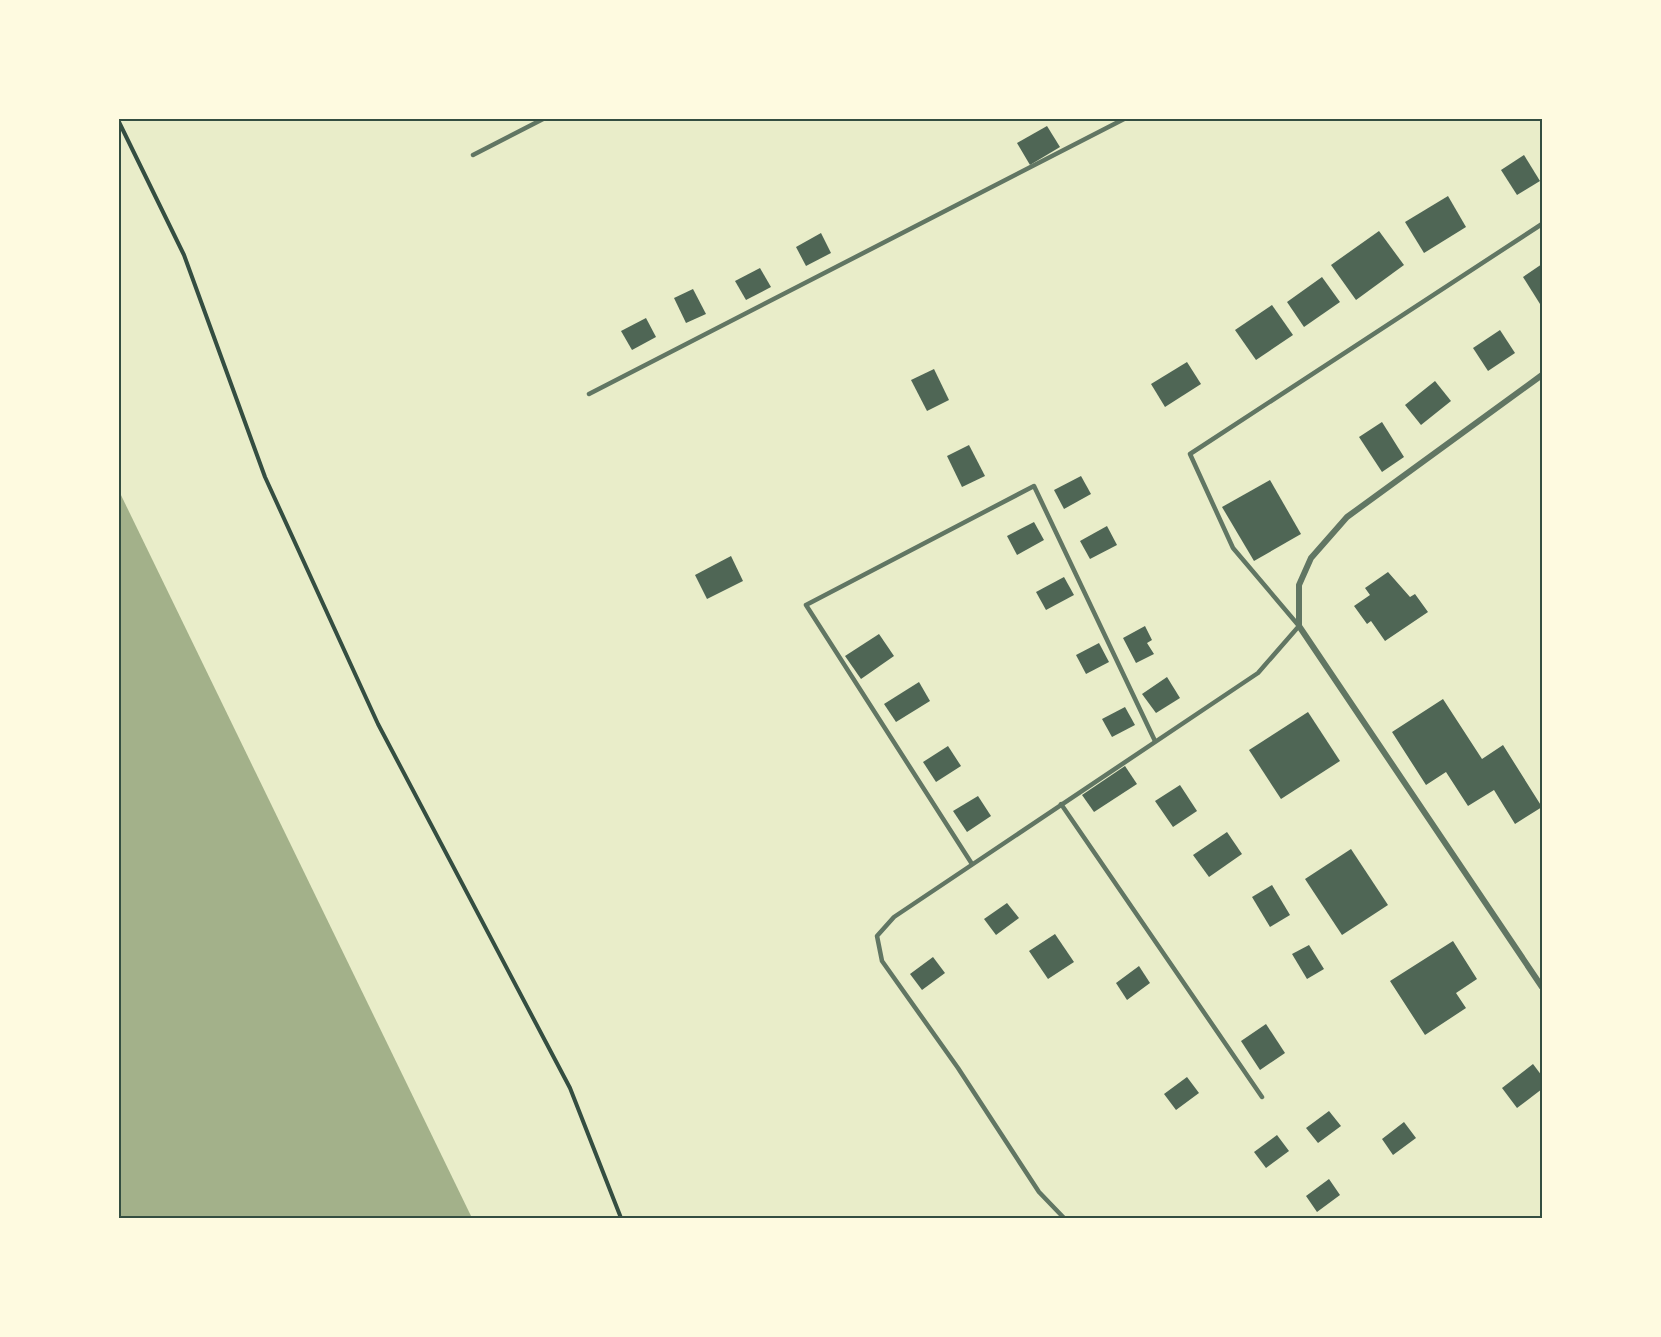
<svg xmlns="http://www.w3.org/2000/svg" width="1661" height="1337" font-family="'Nunito Sans',sans-serif">
	<rect width="100%" height="100%" fill="#e9edc9"/>
	<polygon fill="#a3b18a" points="119,491 472,1218 119,1218"/>
	<g fill="#4f6655">
		<polygon points="1047,126 1060,147 1030,165 1017,143"/>
		<polygon points="1524,155 1540,181 1517,195 1501,170"/>
		<polygon points="1448,196 1466,227 1424,253 1405,222"/>
		<polygon points="1379,231 1404,265 1356,300 1331,265"/>
		<polygon points="821,233 831,253 806,266 796,247"/>
		<polygon points="1542,264 1542,302 1540,304 1523,277"/>
		<polygon points="760,268 771,287 746,300 735,281"/>
		<polygon points="1322,277 1340,302 1304,327 1287,302"/>
		<polygon points="693,289 706,314 686,323 674,298"/>
		<polygon points="1272,305 1293,335 1256,360 1235,330"/>
		<polygon points="646,318 656,337 632,350 621,331"/>
		<polygon points="1500,330 1515,353 1488,371 1473,348"/>
		<polygon points="1187,362 1201,384 1165,407 1151,384"/>
		<polygon points="934,369 949,400 927,411 911,380"/>
		<polygon points="1435,381 1451,401 1421,425 1405,405"/>
		<polygon points="1382,422 1404,457 1382,472 1359,437"/>
		<polygon points="969,445 985,476 962,487 947,456"/>
		<polygon points="1081,476 1091,494 1064,509 1054,490"/>
		<polygon points="1270,480 1301,534 1254,561 1222,507"/>
		<polygon points="1034,522 1044,540 1017,555 1007,536"/>
		<polygon points="1107,526 1117,545 1090,559 1080,541"/>
		<polygon points="731,556 743,581 707,599 695,575"/>
		<polygon points="1388,572 1410,597 1415,594 1428,612 1385,641 1371,621 1367,624 1354,606 1370,595 1365,588"/>
		<polygon points="1064,577 1074,595 1046,610 1036,592"/>
		<polygon points="1145,626 1152,640 1147,643 1154,654 1136,663 1123,638"/>
		<polygon points="879,634 894,656 861,679 845,656"/>
		<polygon points="1099,643 1109,662 1086,674 1076,655"/>
		<polygon points="1167,677 1180,698 1156,713 1142,694"/>
		<polygon points="919,682 930,701 896,722 884,704"/>
		<polygon points="1443,699 1482,759 1503,745 1542,807 1515,824 1494,790 1468,806 1446,772 1426,785 1392,732"/>
		<polygon points="1125,707 1135,725 1112,737 1102,719"/>
		<polygon points="1308,712 1340,761 1281,799 1249,750"/>
		<polygon points="948,746 961,766 936,782 923,762"/>
		<polygon points="1125,766 1137,784 1094,812 1082,795"/>
		<polygon points="1180,785 1197,811 1173,827 1155,801"/>
		<polygon points="978,796 991,816 967,832 953,811"/>
		<polygon points="1227,832 1242,854 1209,877 1193,855"/>
		<polygon points="1351,849 1388,905 1342,935 1305,879"/>
		<polygon points="1272,885 1290,915 1270,927 1252,897"/>
		<polygon points="1007,903 1019,918 996,935 984,919"/>
		<polygon points="1055,934 1074,962 1048,979 1029,951"/>
		<polygon points="1453,941 1477,979 1456,993 1466,1008 1425,1035 1390,981"/>
		<polygon points="1309,945 1324,969 1307,979 1292,954"/>
		<polygon points="933,957 945,973 922,990 910,974"/>
		<polygon points="1139,966 1150,983 1127,1000 1116,983"/>
		<polygon points="1266,1024 1285,1053 1260,1070 1241,1041"/>
		<polygon points="1533,1064 1542,1076 1542,1089 1517,1108 1502,1088"/>
		<polygon points="1187,1077 1199,1093 1176,1110 1164,1094"/>
		<polygon points="1329,1111 1341,1126 1318,1143 1306,1128"/>
		<polygon points="1404,1122 1416,1138 1393,1155 1382,1139"/>
		<polygon points="1277,1135 1289,1151 1266,1168 1254,1152"/>
		<polygon points="1329,1179 1340,1195 1317,1212 1306,1196"/>
	</g>
	<g fill="none" stroke-linecap="round" stroke-linejoin="round">
		<polyline stroke="#344e41" stroke-width="4" points="118,120 184,255 265,477 378,724 570,1088 621,1218"/>
		<g stroke="#617663" stroke-width="4.5">
			<polyline points="473,155 545,118"/>
			<polyline points="589,394 1126,118"/>
			<polyline points="1061,804 1262,1097"/>
			<polyline points="972,864 806,605 1034,486 1155,741"/>
			<polyline points="1064,1218 1039,1192 958,1068 882,961 877,936 894,917 1258,673 1299,626 1233,548 1190,454 1542,224"/>
		</g>
		<polyline stroke="#617663" stroke-width="6" points="1542,375 1347,517 1311,558 1299,585 1299,626 1542,987"/>
	</g>
	<rect width="1661" height="1337" fill="none" stroke="#fefae0" stroke-width="240"/>
	<rect x="120" y="120" width="1421" height="1097" fill="none" stroke="#344e41" stroke-width="2"/>
</svg>
